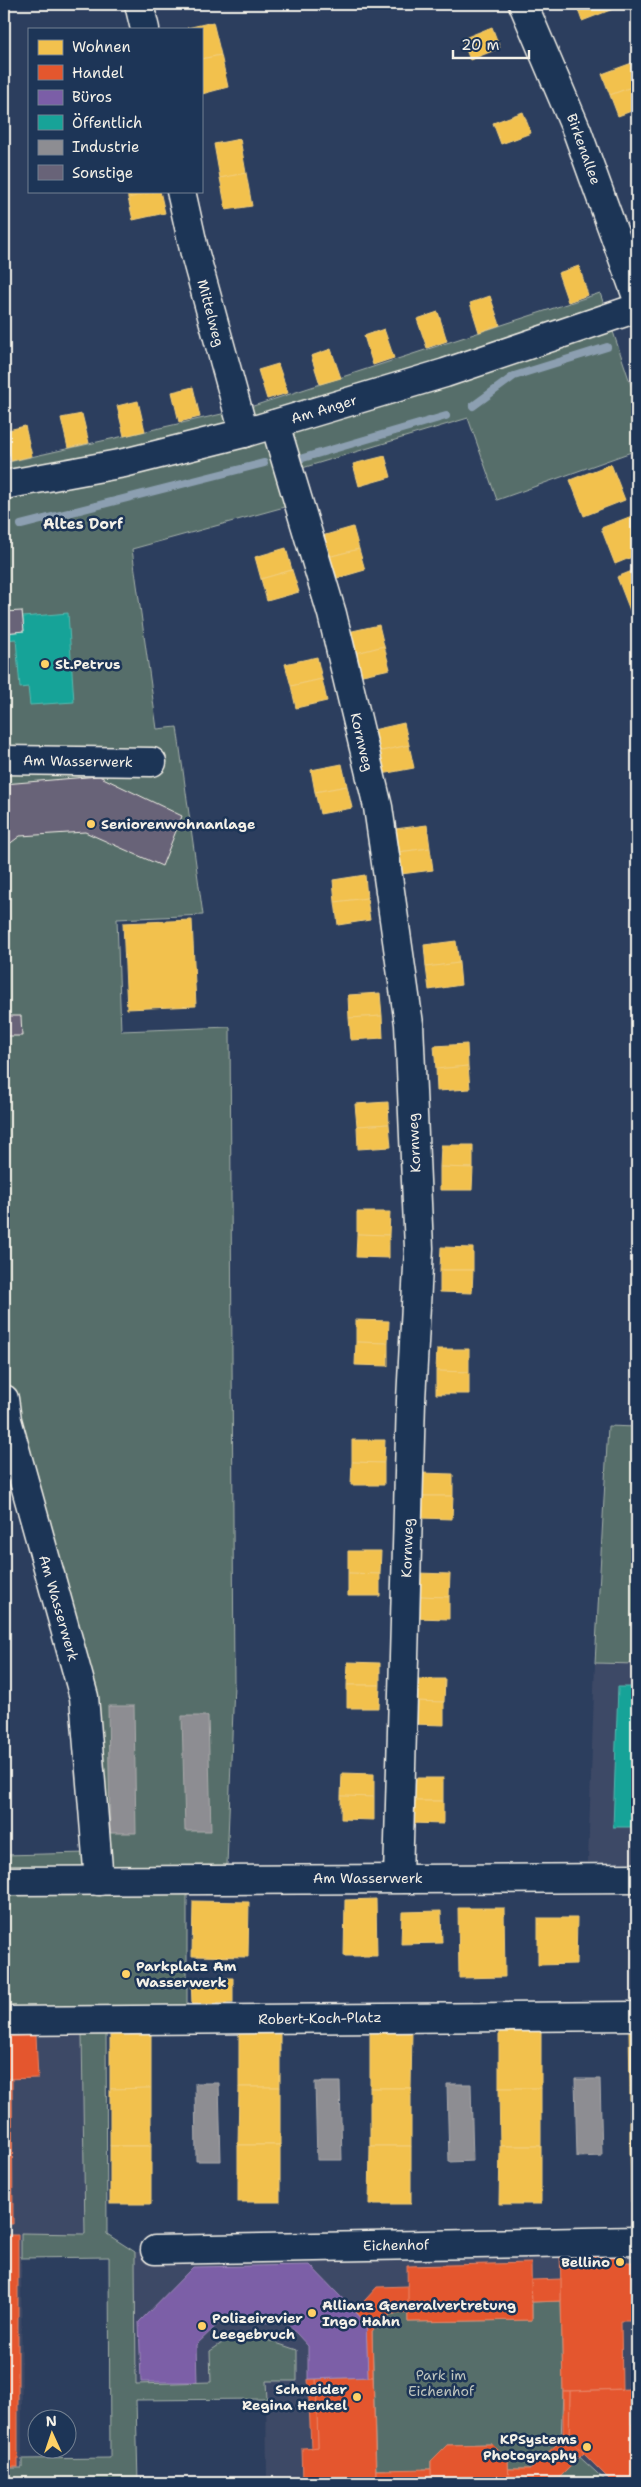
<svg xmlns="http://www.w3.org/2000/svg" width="641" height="2487" font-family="'Shantell Sans',sans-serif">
	<rect width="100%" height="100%" fill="#2c3e5e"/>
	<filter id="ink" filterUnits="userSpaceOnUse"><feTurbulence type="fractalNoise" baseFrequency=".02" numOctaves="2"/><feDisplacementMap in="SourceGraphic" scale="10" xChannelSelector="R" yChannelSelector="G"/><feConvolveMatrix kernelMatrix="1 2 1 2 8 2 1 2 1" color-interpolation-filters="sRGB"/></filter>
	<g filter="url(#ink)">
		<g fill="#3e4966">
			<polygon points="595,1663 637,1664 637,1862 588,1862"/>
			<polygon points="82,2033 85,2234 21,2234 22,2468 4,2468 4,2035"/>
			<polygon points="637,2243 637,2483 608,2483 553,2433 383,2329 385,2483 267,2483 266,2381 210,2351 211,2382 136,2384 135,2252"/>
		</g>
		<g fill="#566e6a" stroke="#a5b0a9">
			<polygon points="600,293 637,403 637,450 497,500 468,418 279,475 288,506 132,549 157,729 177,727 203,915 117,919 121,1031 230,1027 234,1684 226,1891 187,1890 187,2030 106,2029 107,2234 135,2252 136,2384 211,2382 210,2351 228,2339 264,2339 297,2350 297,2381 266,2381 267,2399 136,2400 138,2483 4,2483 4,2468 22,2468 22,2459 110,2458 109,2257 21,2258 21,2233 85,2234 82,2034 4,2035 4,1855 86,1853 80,1763 67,1686 4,1459 4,463 244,409"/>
			<polygon points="608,1426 637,1427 637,1664 595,1663"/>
			<polygon points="561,2301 563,2391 561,2440 608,2483 546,2483 530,2469 508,2469 508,2460 491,2444 447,2445 431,2461 431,2469 423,2469 423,2483 385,2483 385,2470 376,2470 372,2331 391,2314 408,2313 408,2322 532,2320 532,2302"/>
		</g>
		<g fill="#f2c14e" stroke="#f3cf7c">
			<polygon points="576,4 611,4 613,9 582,21"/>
			<polygon points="213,22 221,55 201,59 201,29 187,28"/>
			<polygon points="492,27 500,48 470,60 462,39"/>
			<polygon points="221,55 228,87 202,94 201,59"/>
			<polygon points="632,63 637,75 637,85 610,95 602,74"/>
			<polygon points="637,85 637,109 618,116 610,95"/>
			<polygon points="523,112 531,133 501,144 493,123"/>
			<polygon points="240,139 246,173 220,178 214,144"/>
			<polygon points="246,173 252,206 226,210 220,178"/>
			<polygon points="127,191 159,191 128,198"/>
			<polygon points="160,191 165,213 133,220 128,198"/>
			<polygon points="579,266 588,295 568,302 558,273"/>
			<polygon points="490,296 500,325 479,332 470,303"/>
			<polygon points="438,312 447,341 427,348 417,319"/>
			<polygon points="384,329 394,358 373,365 364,336"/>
			<polygon points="331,349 341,378 320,384 311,356"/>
			<polygon points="278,364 288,393 267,399 258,370"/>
			<polygon points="193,387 200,417 179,422 172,392"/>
			<polygon points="138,401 145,431 124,436 117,406"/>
			<polygon points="82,414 89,443 68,448 61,418"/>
			<polygon points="25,426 32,456 11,461 4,431"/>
			<polygon points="385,456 391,477 359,486 353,464"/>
			<polygon points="611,464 625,500 584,516 570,480"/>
			<polygon points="637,514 637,555 615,564 601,528"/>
			<polygon points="353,527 359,549 328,557 322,536"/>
			<polygon points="286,548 292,570 261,579 255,557"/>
			<polygon points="359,549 365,570 334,579 328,557"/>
			<polygon points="637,569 637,611 631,613 617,577"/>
			<polygon points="292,570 299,592 267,601 261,579"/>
			<polygon points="379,625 384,646 353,654 348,632"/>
			<polygon points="384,646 390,669 358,676 353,654"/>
			<polygon points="317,657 322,679 291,686 285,664"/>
			<polygon points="322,679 327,701 296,708 291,686"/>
			<polygon points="404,723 409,745 377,752 373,730"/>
			<polygon points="409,745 414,768 382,774 377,752"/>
			<polygon points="342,764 347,786 315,792 311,770"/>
			<polygon points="347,786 352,808 320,814 315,792"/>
			<polygon points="427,825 430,848 398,852 395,829"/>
			<polygon points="430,848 433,870 401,874 398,852"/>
			<polygon points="365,875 367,898 335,902 333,880"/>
			<polygon points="367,898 370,920 338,925 335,902"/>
			<polygon points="192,920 196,1006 127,1009 123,923"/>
			<polygon points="456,941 459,963 426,967 424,945"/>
			<polygon points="459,963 461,985 429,990 426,967"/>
			<polygon points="380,993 382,1016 349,1018 348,995"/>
			<polygon points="382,1016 383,1038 351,1040 349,1018"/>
			<polygon points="467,1044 468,1066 436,1069 434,1046"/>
			<polygon points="468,1066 470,1089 437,1091 436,1069"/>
			<polygon points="388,1102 389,1124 357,1126 355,1104"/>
			<polygon points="389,1124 391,1147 358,1149 357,1126"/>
			<polygon points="441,1145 473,1145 473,1168 440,1167"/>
			<polygon points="440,1167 473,1168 472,1190 440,1190"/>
			<polygon points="357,1212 390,1212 389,1235 357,1234"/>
			<polygon points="357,1234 389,1235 389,1258 356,1257"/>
			<polygon points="441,1247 473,1248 473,1270 440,1270"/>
			<polygon points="440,1270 473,1270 472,1293 440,1292"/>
			<polygon points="356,1320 389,1321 388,1343 356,1342"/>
			<polygon points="356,1342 388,1343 388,1366 355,1365"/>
			<polygon points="437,1349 469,1349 469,1372 436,1371"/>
			<polygon points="436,1371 469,1372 469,1394 436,1394"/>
			<polygon points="352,1440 385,1440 384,1463 352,1462"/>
			<polygon points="352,1462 384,1463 384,1485 351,1485"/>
			<polygon points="421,1473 453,1474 453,1496 420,1496"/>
			<polygon points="420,1496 453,1496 452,1519 420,1518"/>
			<polygon points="348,1551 381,1551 380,1574 348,1573"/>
			<polygon points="348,1573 380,1574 380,1596 348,1596"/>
			<polygon points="417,1573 450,1574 449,1597 417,1596"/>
			<polygon points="417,1596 449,1597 449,1619 416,1618"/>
			<polygon points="348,1662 380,1663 380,1685 347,1685"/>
			<polygon points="412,1679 445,1679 444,1702 412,1701"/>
			<polygon points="347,1685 380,1685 379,1708 347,1708"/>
			<polygon points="412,1701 444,1702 444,1725 411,1724"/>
			<polygon points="342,1773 374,1774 374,1797 341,1796"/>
			<rect x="411" y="1778" width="32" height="23"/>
			<polygon points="341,1796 374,1797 374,1820 341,1819"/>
			<polygon points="411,1801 443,1801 443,1824 410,1823"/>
			<polygon points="376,1899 377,1956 344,1956 345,1900"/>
			<polygon points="193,1901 249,1902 248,1957 192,1956"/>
			<polygon points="458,1908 504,1908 505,1977 459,1978"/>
			<polygon points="441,1911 442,1943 401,1944 402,1912"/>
			<polygon points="538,1918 577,1918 576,1964 538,1965"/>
			<polygon points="191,1978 233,1978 233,2003 192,2004"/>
			<rect x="239" y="2030" width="41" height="57"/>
			<polygon points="370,2030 412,2030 411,2088 370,2088"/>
			<rect x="499" y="2030" width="42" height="58"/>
			<polygon points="629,2030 637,2030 637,2087 630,2087"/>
			<polygon points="110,2031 151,2031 151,2088 110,2089"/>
			<polygon points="239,2087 280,2087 280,2145 238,2145"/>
			<rect x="630" y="2087" width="7" height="58"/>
			<polygon points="151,2088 151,2146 110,2146 110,2089"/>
			<rect x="370" y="2088" width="41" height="58"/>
			<polygon points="499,2088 541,2088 541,2146 500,2146"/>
			<rect x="238" y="2145" width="42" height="57"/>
			<polygon points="630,2145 637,2145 637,2202 631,2202"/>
			<rect x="110" y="2146" width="41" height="58"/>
			<polygon points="370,2146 411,2146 411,2204 369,2204"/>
			<polygon points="500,2146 541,2146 541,2204 499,2204"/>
		</g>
		<g fill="#e4572e" stroke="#e98566">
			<polygon points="36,2035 38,2078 4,2079 4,2037"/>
			<polygon points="4,2079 12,2079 13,2224 4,2224"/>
			<rect x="4" y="2235" width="14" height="232"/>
			<polygon points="620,2245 620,2262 637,2262 637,2321 621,2321 622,2389 563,2391 560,2246"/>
			<polygon points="531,2263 532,2320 408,2322 407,2266"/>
			<polygon points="561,2279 561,2301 532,2302 531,2280"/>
			<polygon points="408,2286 408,2313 391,2314 372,2331 373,2377 368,2377 366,2323 355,2311 377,2287"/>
			<polygon points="373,2377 376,2483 303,2483 302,2448 318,2447 316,2379"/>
			<polygon points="308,2379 316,2379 318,2447 311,2448"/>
			<polygon points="630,2389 631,2424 637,2429 637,2483 613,2483 569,2439 570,2391"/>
			<polygon points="563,2391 570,2391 569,2439 584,2453 554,2483 509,2483 508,2469 531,2469 563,2438"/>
			<polygon points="492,2444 508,2460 509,2483 431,2483 431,2461 447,2445"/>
			<polygon points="431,2469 431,2483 376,2483 376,2470"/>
		</g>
		<polygon fill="#7b5ea7" stroke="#9f8aba" points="310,2265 366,2323 368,2377 308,2379 308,2346 286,2322 219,2323 196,2345 197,2382 141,2382 139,2322 193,2267"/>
		<g fill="#17a398" stroke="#59bab0">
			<polygon points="68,613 74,702 30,705 28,687 20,688 16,639 4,640 4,633 24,631 23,617"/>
			<polygon points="618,1687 637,1687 637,1827 613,1827"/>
		</g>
		<g fill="#8d8d92" stroke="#acabac">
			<polygon points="108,1706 134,1706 136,1833 110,1833"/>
			<polygon points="182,1716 208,1716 211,1831 185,1831"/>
			<polygon points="575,2079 600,2079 602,2156 577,2157"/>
			<polygon points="315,2082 340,2082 342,2160 317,2160"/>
			<polygon points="195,2083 219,2083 221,2161 196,2161"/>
			<polygon points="447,2084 471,2084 473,2161 449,2162"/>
		</g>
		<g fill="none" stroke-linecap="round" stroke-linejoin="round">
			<g stroke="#8c9fb1" stroke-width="8">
				<polyline points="473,406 514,376 607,347"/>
				<polyline points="303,458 446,416"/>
				<polyline points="21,525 264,463"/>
			</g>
		</g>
		<g fill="#686378" stroke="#f4f1e8">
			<polygon points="22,611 24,631 4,633 4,612"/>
			<polygon points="99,776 182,816 162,866 85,832 20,836 4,848 4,784"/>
			<polygon points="4,1016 21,1016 22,1036 4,1036"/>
		</g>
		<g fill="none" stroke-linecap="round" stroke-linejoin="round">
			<g stroke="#f4f1e8" stroke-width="31">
				<g id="minor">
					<polyline points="139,4 145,29"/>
					<polyline points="181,191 195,254 244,433"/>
					<polyline points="275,424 332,614 378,807 409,1024 419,1248 411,1400 398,1878"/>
					<polyline points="4,485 124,463 244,433 445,373 637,308"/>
					<polyline points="4,760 152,762"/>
					<polyline points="4,1399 7,1420 84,1697 99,1881"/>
					<polyline points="4,1881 637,1878"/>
					<polyline points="4,2021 637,2016"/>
					<polyline points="155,2250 637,2241"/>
				</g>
			</g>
			<g stroke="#f4f1e8" stroke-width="31">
				<polyline id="tertiary" points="523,4 577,131 637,297"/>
			</g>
			<use href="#minor" stroke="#1d3557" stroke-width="28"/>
			<use href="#tertiary" stroke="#1d3557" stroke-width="28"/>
		</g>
	</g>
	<g fill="#ffd166" stroke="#1d3557" stroke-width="2">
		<circle cx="45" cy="664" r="5"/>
		<circle cx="91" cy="824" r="5"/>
		<circle cx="126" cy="1974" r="5"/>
		<circle cx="620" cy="2262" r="5"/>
		<circle cx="312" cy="2313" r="5"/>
		<circle cx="202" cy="2326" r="5"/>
		<circle cx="357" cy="2397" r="5"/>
		<circle cx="587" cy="2447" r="5"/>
	</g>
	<g text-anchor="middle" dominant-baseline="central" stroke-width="5" stroke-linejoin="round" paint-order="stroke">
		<g font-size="14" fill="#f4f1e8" stroke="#1d3557">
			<text transform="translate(584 149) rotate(70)">Birkenallee</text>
			<text transform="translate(211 313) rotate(75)">Mittelweg</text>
			<text transform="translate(324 409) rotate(-17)">Am Anger</text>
			<text transform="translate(362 742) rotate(77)">Kornweg</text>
			<text transform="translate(78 761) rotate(1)">Am Wasserwerk</text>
			<text transform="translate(414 1143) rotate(-93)">Kornweg</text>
			<text transform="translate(407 1548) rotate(-88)">Kornweg</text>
			<text transform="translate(59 1608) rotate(74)">Am Wasserwerk</text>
			<text x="368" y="1878">Am Wasserwerk</text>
			<text transform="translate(320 2018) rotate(-1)">Robert-Koch-Platz</text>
			<text transform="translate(396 2245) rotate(-1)">Eichenhof</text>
		</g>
		<g font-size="14" font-weight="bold" fill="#f4f1e8" stroke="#1d3557" text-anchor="start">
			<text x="55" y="664">St.Petrus</text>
			<text x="101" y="824">Seniorenwohnanlage</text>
			<text x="136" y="1966">Parkplatz Am<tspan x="136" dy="16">Wasserwerk</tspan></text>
			<text x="610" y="2262" text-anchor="end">Bellino</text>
			<text x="322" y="2305">Allianz Generalvertretung<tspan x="322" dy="16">Ingo Hahn</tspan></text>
			<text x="212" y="2318">Polizeirevier<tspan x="212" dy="16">Leegebruch</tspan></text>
			<text x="347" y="2389" text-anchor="end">Schneider<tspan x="347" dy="16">Regina Henkel</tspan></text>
			<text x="577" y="2439" text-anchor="end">KPSystems<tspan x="577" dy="16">Photography</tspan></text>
		</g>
		<g font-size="14" fill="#bdc3bc" stroke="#1d3557">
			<text x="441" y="2375">Park im<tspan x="441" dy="16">Eichenhof</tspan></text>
		</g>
		<g font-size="15" font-weight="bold" fill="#f4f1e8" stroke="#1d3557">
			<text x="83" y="524">Altes Dorf</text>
		</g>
	</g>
	<rect width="641" height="2487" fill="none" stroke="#1d3557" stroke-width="20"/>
	<rect x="10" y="10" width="621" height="2467" fill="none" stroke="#f4f1e8" stroke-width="2" filter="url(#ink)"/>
	<rect x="28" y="28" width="175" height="165" fill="#1d3557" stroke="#738091"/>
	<rect x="38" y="40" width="25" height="15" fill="#f2c14e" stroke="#738091"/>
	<text x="72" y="52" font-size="15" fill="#f4f1e8">Wohnen</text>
	<rect x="38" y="65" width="25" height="15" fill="#e4572e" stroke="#738091"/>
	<text x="72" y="78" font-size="15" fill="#f4f1e8">Handel</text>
	<rect x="38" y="90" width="25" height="15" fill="#7b5ea7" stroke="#738091"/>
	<text x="72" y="102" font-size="15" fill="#f4f1e8">Büros</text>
	<rect x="38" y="115" width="25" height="15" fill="#17a398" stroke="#738091"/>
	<text x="72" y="128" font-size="15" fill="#f4f1e8">Öffentlich</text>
	<rect x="38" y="140" width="25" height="15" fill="#8d8d92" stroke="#738091"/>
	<text x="72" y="152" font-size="15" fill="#f4f1e8">Industrie</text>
	<rect x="38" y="165" width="25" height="15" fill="#686378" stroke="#738091"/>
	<text x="72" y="178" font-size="15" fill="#f4f1e8">Sonstige</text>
	<g transform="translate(52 2434) rotate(357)"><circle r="24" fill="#1d3557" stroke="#738091"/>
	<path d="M0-4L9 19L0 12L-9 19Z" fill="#ffd166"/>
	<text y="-8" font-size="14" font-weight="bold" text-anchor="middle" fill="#f4f1e8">N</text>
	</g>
	<path d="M453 50v8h76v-8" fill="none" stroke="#f4f1e8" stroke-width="2.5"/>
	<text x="461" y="50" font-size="15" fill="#f4f1e8" stroke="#1d3557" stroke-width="4" paint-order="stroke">20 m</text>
</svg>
